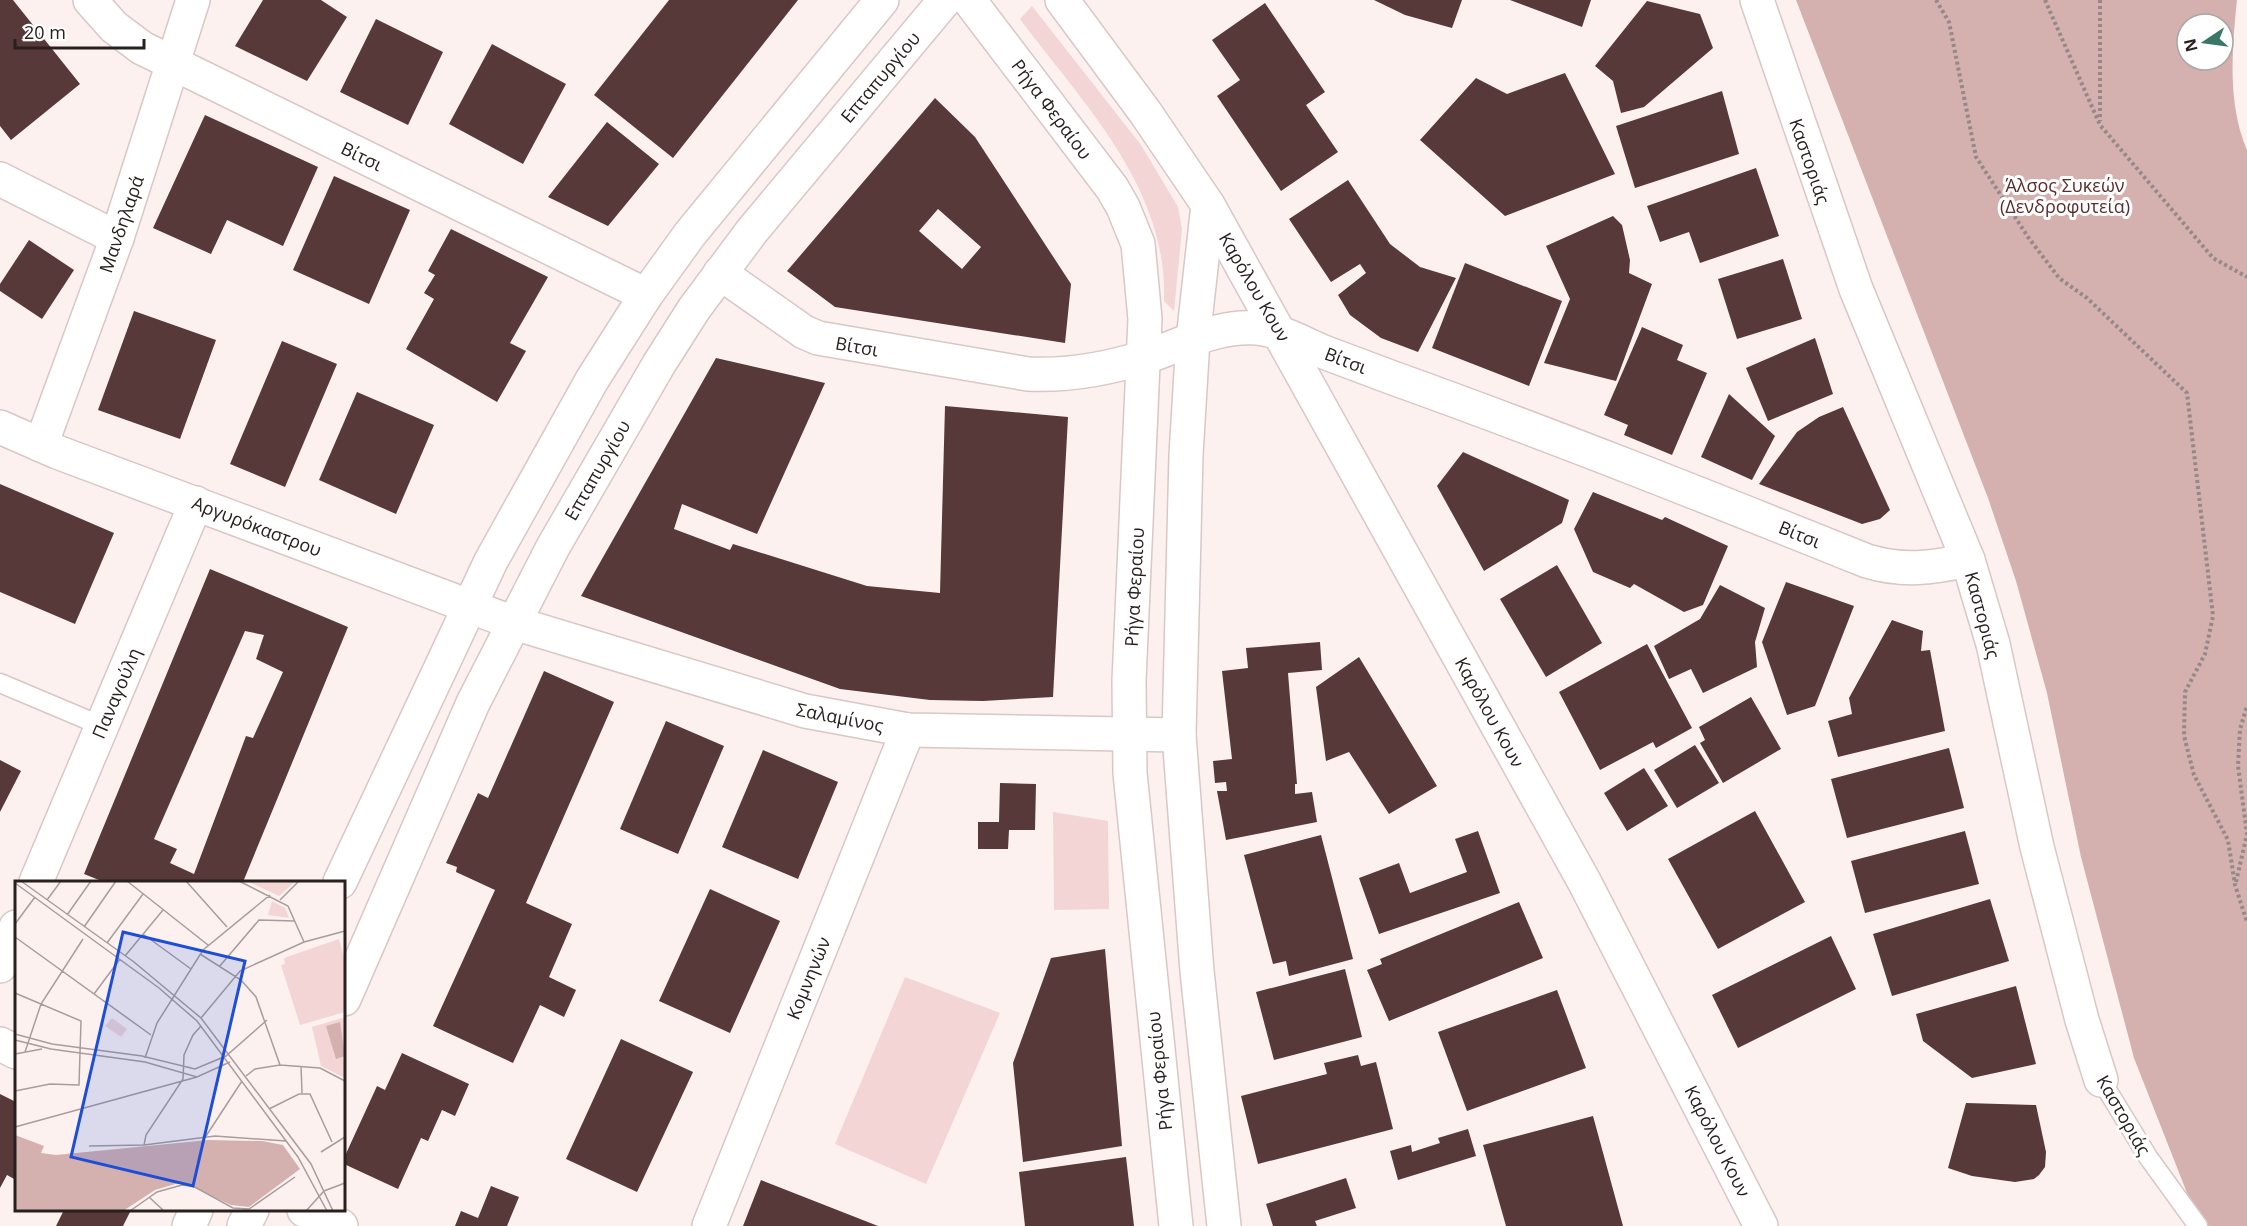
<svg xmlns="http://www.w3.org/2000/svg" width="2247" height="1226" font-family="'Open Sans',sans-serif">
	<rect width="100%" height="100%" fill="#fdf1f0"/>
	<g fill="#f2d5d4">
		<path d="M1032 6 1141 145 1178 207 1182 229 1174 311 1164 301C1168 187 1084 105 1020 19Z"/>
		<polygon points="1053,812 1108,821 1109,909 1054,910"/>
		<polygon points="905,977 1000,1013 926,1184 835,1144"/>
	</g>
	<path fill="#d4b0ae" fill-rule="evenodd" d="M1796 0H2237C2232 48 2227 104 2247 150V1226H2200L2134 1058 2081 857 2047 693 2016 581 1988 498ZM2187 24H2223V60H2187Z"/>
	<g fill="#563938" fill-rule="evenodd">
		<polygon points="0,0 13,0 80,84 11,140 0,126"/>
		<polygon points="263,0 321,0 347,17 307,81 235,46"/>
		<polygon points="669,0 798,0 673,158 594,95"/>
		<polygon points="1374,0 1462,0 1452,28 1405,15"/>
		<polygon points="1510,0 1591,0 1582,27"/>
		<polygon points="1647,1 1700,14 1713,48 1644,107 1621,113 1613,81 1595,66"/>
		<polygon points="1265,3 1325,92 1306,105 1338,152 1281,191 1217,96 1240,80 1212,40"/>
		<polygon points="376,19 443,52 408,125 340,92"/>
		<polygon points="492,44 566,84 523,164 449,124"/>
		<polygon points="1565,73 1615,174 1505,216 1420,140 1476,78 1507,94"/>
		<polygon points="1722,91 1739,154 1635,188 1616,126"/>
		<path d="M935 98 975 137 1071 284 1065 343 835 307 787 271ZM938 209 981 247 962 269 919 231Z"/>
		<polygon points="205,115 318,167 283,246 227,220 211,254 153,228"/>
		<polygon points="607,122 659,164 608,226 548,197"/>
		<polygon points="1756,168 1779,236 1700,263 1689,232 1660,242 1647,206"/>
		<polygon points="334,176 410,210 369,304 293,270"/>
		<polygon points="1348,180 1390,244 1420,267 1456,278 1418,352 1381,338 1350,315 1338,295 1366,273 1360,264 1331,282 1289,219"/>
		<polygon points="1613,216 1622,225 1630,260 1629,273 1652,284 1616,381 1544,363 1570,299 1546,246"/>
		<polygon points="451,229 548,277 510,343 526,351 497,402 406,349 434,299 424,293 435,275 428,271"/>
		<polygon points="29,240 74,270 42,319 0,291 0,284"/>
		<polygon points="1783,259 1802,319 1737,339 1718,279"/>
		<polygon points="1465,263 1562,301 1529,386 1432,348"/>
		<polygon points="134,311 216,340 180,439 98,410"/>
		<polygon points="1642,327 1683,345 1677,360 1707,373 1672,455 1624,435 1628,425 1604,415"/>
		<polygon points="1815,338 1833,394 1768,421 1746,368"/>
		<polygon points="282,341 337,364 285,487 230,464"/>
		<polygon points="716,358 825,383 757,534 682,504 674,529 730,550 733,544 867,586 940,593 945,406 1068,417 1053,697 983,701 930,700 840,689 581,596"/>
		<polygon points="357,392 434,425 396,514 319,480"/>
		<polygon points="1729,394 1775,436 1752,480 1701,457"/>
		<polygon points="1843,407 1890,510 1880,519 1862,524 1759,484 1797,432 1819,417"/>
		<polygon points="1463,452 1569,500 1562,523 1484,571 1437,486"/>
		<polygon points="0,484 114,533 75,624 0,592"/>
		<polygon points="1593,492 1662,520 1665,517 1728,546 1703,605 1684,612 1634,584 1630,588 1593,572 1574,529"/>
		<polygon points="1557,565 1602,643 1546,677 1500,599"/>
		<path d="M210 569 348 627 243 882H104L84 874ZM245 631 264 635 256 659 283 672 253 738 246 736 194 874 170 863 177 849 154 839Z"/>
		<polygon points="1786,582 1854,606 1815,706 1787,715 1762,642"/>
		<polygon points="1720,585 1765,608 1755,642 1757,667 1703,693 1691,669 1669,679 1654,646 1700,619"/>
		<polygon points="1892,620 1923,631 1921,651 1930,650 1945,731 1838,757 1828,721 1852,714 1849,698"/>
		<polygon points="1320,642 1322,670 1288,673 1297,784 1295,784 1295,794 1312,792 1317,822 1226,840 1217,791 1227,791 1226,782 1215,783 1213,761 1232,759 1222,671 1248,668 1246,648"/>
		<polygon points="1647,644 1692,728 1656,748 1653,742 1600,770 1559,692"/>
		<polygon points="1359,657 1437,786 1389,814 1349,752 1326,761 1316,687"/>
		<polygon points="544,671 614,702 526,903 572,924 549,977 576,990 564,1017 540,1005 513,1063 433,1026 495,890 456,872 457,867 446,863 478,793 488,798"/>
		<polygon points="1751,697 1781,749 1723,783 1700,743 1705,740 1699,727"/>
		<polygon points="666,721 724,746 678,854 620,829"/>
		<polygon points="1695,745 1719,783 1677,808 1654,770"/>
		<polygon points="1949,748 1964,808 1847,838 1831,779"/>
		<polygon points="763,750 838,782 798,879 722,847"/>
		<polygon points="0,760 21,771 0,812"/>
		<polygon points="1644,768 1668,806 1627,831 1604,793"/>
		<polygon points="1000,783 1036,784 1035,830 1009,830 1008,849 978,849 978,822 999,822"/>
		<polygon points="1755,811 1805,902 1718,949 1668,859"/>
		<polygon points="1478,831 1500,893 1379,934 1359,878 1399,863 1410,893 1467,872 1455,839"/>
		<polygon points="1965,831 1979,884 1865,913 1851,861"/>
		<polygon points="1321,835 1353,959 1289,976 1286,961 1273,964 1244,855"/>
		<polygon points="710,889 780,921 730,1033 659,1001"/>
		<polygon points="1990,899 2009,961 1892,996 1873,934"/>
		<polygon points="1519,902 1543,958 1389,1021 1367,970 1382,964 1380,959"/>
		<polygon points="1831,936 1856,989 1738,1048 1712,995"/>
		<polygon points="1105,949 1122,1146 1023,1162 1013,1063 1051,958"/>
		<polygon points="1345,969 1362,1037 1274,1060 1256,992"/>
		<polygon points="2016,986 2036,1064 1972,1078 1923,1041 1916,1014"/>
		<polygon points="1557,990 1586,1068 1467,1111 1438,1032"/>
		<polygon points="621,1039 693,1072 637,1192 566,1159"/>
		<polygon points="402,1053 469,1084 455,1116 442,1110 428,1141 421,1138 398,1189 344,1164 344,1158 377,1086 385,1090"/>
		<polygon points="1358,1055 1361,1066 1376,1062 1393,1129 1258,1164 1241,1096 1327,1074 1324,1063"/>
		<polygon points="0,1094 16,1102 16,1180 7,1175 0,1188"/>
		<polygon points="1966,1103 2036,1105 2046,1152 2045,1167 2039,1175 2034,1179 2015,1182 1972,1176 1948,1168"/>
		<polygon points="1593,1116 1623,1226 1506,1226 1483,1145"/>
		<polygon points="1468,1129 1476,1156 1398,1180 1390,1151 1411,1145 1412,1152 1440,1143 1438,1138"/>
		<polygon points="1126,1157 1134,1226 1025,1226 1019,1172"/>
		<polygon points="1346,1178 1356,1208 1315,1221 1317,1226 1273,1226 1266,1204"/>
		<polygon points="761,1180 878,1226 743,1226"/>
		<polygon points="491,1186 519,1197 507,1226 455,1226 461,1211 478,1218"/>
		<polygon points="64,1210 131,1210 123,1226 56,1226"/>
	</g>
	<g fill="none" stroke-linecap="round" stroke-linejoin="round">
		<g stroke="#d9c7c5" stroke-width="21">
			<g id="service">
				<polyline points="0,683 102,726"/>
				<polyline points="2101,1080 2148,1157 2198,1226"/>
			</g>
		</g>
		<g stroke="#d9c7c5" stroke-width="36">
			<g id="minor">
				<polyline points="90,0 114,27 142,48 646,295"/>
				<polyline points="1757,0 1856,289 1968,560 1993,644 2037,847 2082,1020 2101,1080"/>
				<polyline points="0,179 117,238"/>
				<path d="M720 273 804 332 818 338 1028 374C1070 376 1108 369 1148 356 1184 344 1218 325 1257 328 1279 330 1301 342 1321 351 1345 360 1369 369 1393 378 1552 435 1710 498 1867 561 1903 572 1932 568 1968 560"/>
				<polyline points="0,427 57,452 514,623 805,711 908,730 1179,735"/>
				<polyline points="41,445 117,238 193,0"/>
				<polyline points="36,882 196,503"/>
				<polyline points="0,966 16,927"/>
				<polyline points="0,1044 16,1052"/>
				<polyline points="304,1210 341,1226"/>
				<polyline points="709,1226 908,730"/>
			</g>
		</g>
		<g stroke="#d9c7c5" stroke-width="36">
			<g id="tertiary">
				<polyline points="969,0 1112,188 1123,207 1138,244 1145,319 1129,681 1130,773 1176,1226"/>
				<polyline points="1062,0 1145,112 1208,205 1193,339 1186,455 1179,735 1197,971 1224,1226"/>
				<polyline points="1208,205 1585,883 1761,1226"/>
			</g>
		</g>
		<g stroke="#d9c7c5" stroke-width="36">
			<g id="secondary">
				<polyline points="340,882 491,561 592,380 646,295 690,234 882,0"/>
				<polyline points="344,999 473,703 553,547 659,364 694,309 752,231 945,0"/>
				<polyline points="189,1226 196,1210"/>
				<polyline points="244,1226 252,1210"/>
			</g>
		</g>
		<g stroke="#928988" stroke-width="4" stroke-dasharray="3 3" stroke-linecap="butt">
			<polyline points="1936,0 1949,22 1976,157 2028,237 2059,278 2087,298 2187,393 2213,616 2205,654 2185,692 2184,736 2194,775 2228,840 2235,885 2247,922"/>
			<polyline points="2045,0 2100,125 2213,258 2247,277"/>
			<polyline points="2100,0 2100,121"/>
			<polyline points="2236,882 2247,834 2238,766 2240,729 2247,706"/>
		</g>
		<use href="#service" stroke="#fff" stroke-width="18"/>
		<use href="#minor" stroke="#fff" stroke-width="33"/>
		<use href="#tertiary" stroke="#fff" stroke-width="33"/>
		<use href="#secondary" stroke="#fff" stroke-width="33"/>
	</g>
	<g text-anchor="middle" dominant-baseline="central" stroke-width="6" stroke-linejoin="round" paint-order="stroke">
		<g font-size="18" fill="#27201f" stroke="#fff">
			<text transform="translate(880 77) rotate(-50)">Επταπυργίου</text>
			<text transform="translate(1052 109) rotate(53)">Ρήγα Φεραίου</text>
			<text transform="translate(362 156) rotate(26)">Βίτσι</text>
			<text transform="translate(1810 161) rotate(71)">Καστοριάς</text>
			<text transform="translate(121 224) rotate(-71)">Μανδηλαρά</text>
			<text transform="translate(1255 287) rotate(60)">Καρόλου Κουν</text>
			<text transform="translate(857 346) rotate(10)">Βίτσι</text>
			<text transform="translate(1346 360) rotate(21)">Βίτσι</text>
			<text transform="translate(597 470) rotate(-60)">Επταπυργίου</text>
			<text transform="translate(257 526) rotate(21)">Αργυρόκαστρου</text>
			<text transform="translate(1800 534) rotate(22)">Βίτσι</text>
			<text transform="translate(1134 587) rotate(-87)">Ρήγα Φεραίου</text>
			<text transform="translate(1983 615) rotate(75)">Καστοριάς</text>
			<text transform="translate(116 693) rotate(-67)">Παναγούλη</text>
			<text transform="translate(1490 712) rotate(61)">Καρόλου Κουν</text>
			<text transform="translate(840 717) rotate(11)">Σαλαμίνος</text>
			<text transform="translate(808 978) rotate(-68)">Κομνηνών</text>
			<text transform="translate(1159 1071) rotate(-96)">Ρήγα Φεραίου</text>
			<text transform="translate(2124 1115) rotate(60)">Καστοριάς</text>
			<text transform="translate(1718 1141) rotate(63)">Καρόλου Κουν</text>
		</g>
		<g font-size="18" fill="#5c2b2b" stroke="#fff">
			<text x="2065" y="185">Άλσος Συκεών<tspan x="2065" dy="21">(Δενδροφυτεία)</tspan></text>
		</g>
	</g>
	<g transform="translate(15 881)">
		<rect width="330" height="330" fill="#fdf1f0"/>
		<path d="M232 0H281L264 15ZM257 20 270 27 274 37 253 34ZM324 58 330 80V131L285 144 266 84 270 83 269 77ZM97 137 112 148 106 156 90 145ZM327 137 330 138V197L306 185 297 146Z" fill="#f2d5d4"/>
		<path d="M0 254 29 265 26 272 41 274 193 259 247 260 268 264 285 288 234 326 216 324 167 301 140 309 108 330H0Z" fill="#d4b0ae"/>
		<path d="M325 141 330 175 321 178 311 145Z" fill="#d4b1af"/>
		<path fill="none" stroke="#a79d9c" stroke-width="1.5" d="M6 0 119 81 186 137 296 283 318 330M112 0 193 64M171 0 212 46M224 0 273 25 289 61M0 2 144 107 182 140 283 276 312 330M32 19 46 0M265 19 284 0M52 34 76 0M0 43 20 16M69 46 101 0M128 53 176 88M0 56 136 154M92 62 128 13M185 73 226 99 241 116 265 184M110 75 148 29M204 86 244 39 280 40M0 112 66 140 64 204 35 203 0 210M79 113 105 78M186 137 225 90 289 61 330 50M0 153 37 163 127 175 180 188 211 175 252 139M0 159 36 168 130 181 182 196 215 181M10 171 26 123 68 58M0 173 27 168M130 177 142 142 188 69 255 14M286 185 287 212M231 195 240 188 265 184 305 187 330 200M254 228 284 213H295L317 261M0 246 182 196M191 255 227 200M129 264 131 254 168 198 169 174 178 154 186 145M74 265 129 264 200 255 271 260M306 271 330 256M134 316 149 330M115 330 142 311 167 304 178 305 218 327 234 328 280 296M291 330 309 310 330 302"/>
		<path fill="#1d4ed8" fill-opacity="0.15" stroke="#1d4ed8" stroke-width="3" d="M108 51 230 80 178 305 56 276Z"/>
		<rect width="330" height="330" fill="none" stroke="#27201f" stroke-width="3"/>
	</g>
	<g transform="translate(2205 42) rotate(257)"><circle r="28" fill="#ffffff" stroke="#a9a6a5" stroke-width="1.5"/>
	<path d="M0-4.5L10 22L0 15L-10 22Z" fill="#397865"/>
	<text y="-9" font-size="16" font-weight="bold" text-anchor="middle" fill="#27201f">N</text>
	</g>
	<path d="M15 39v9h129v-9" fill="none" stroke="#27201f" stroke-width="3"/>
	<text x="24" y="39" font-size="18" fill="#27201f" stroke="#ffffff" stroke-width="4.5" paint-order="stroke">20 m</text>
</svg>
